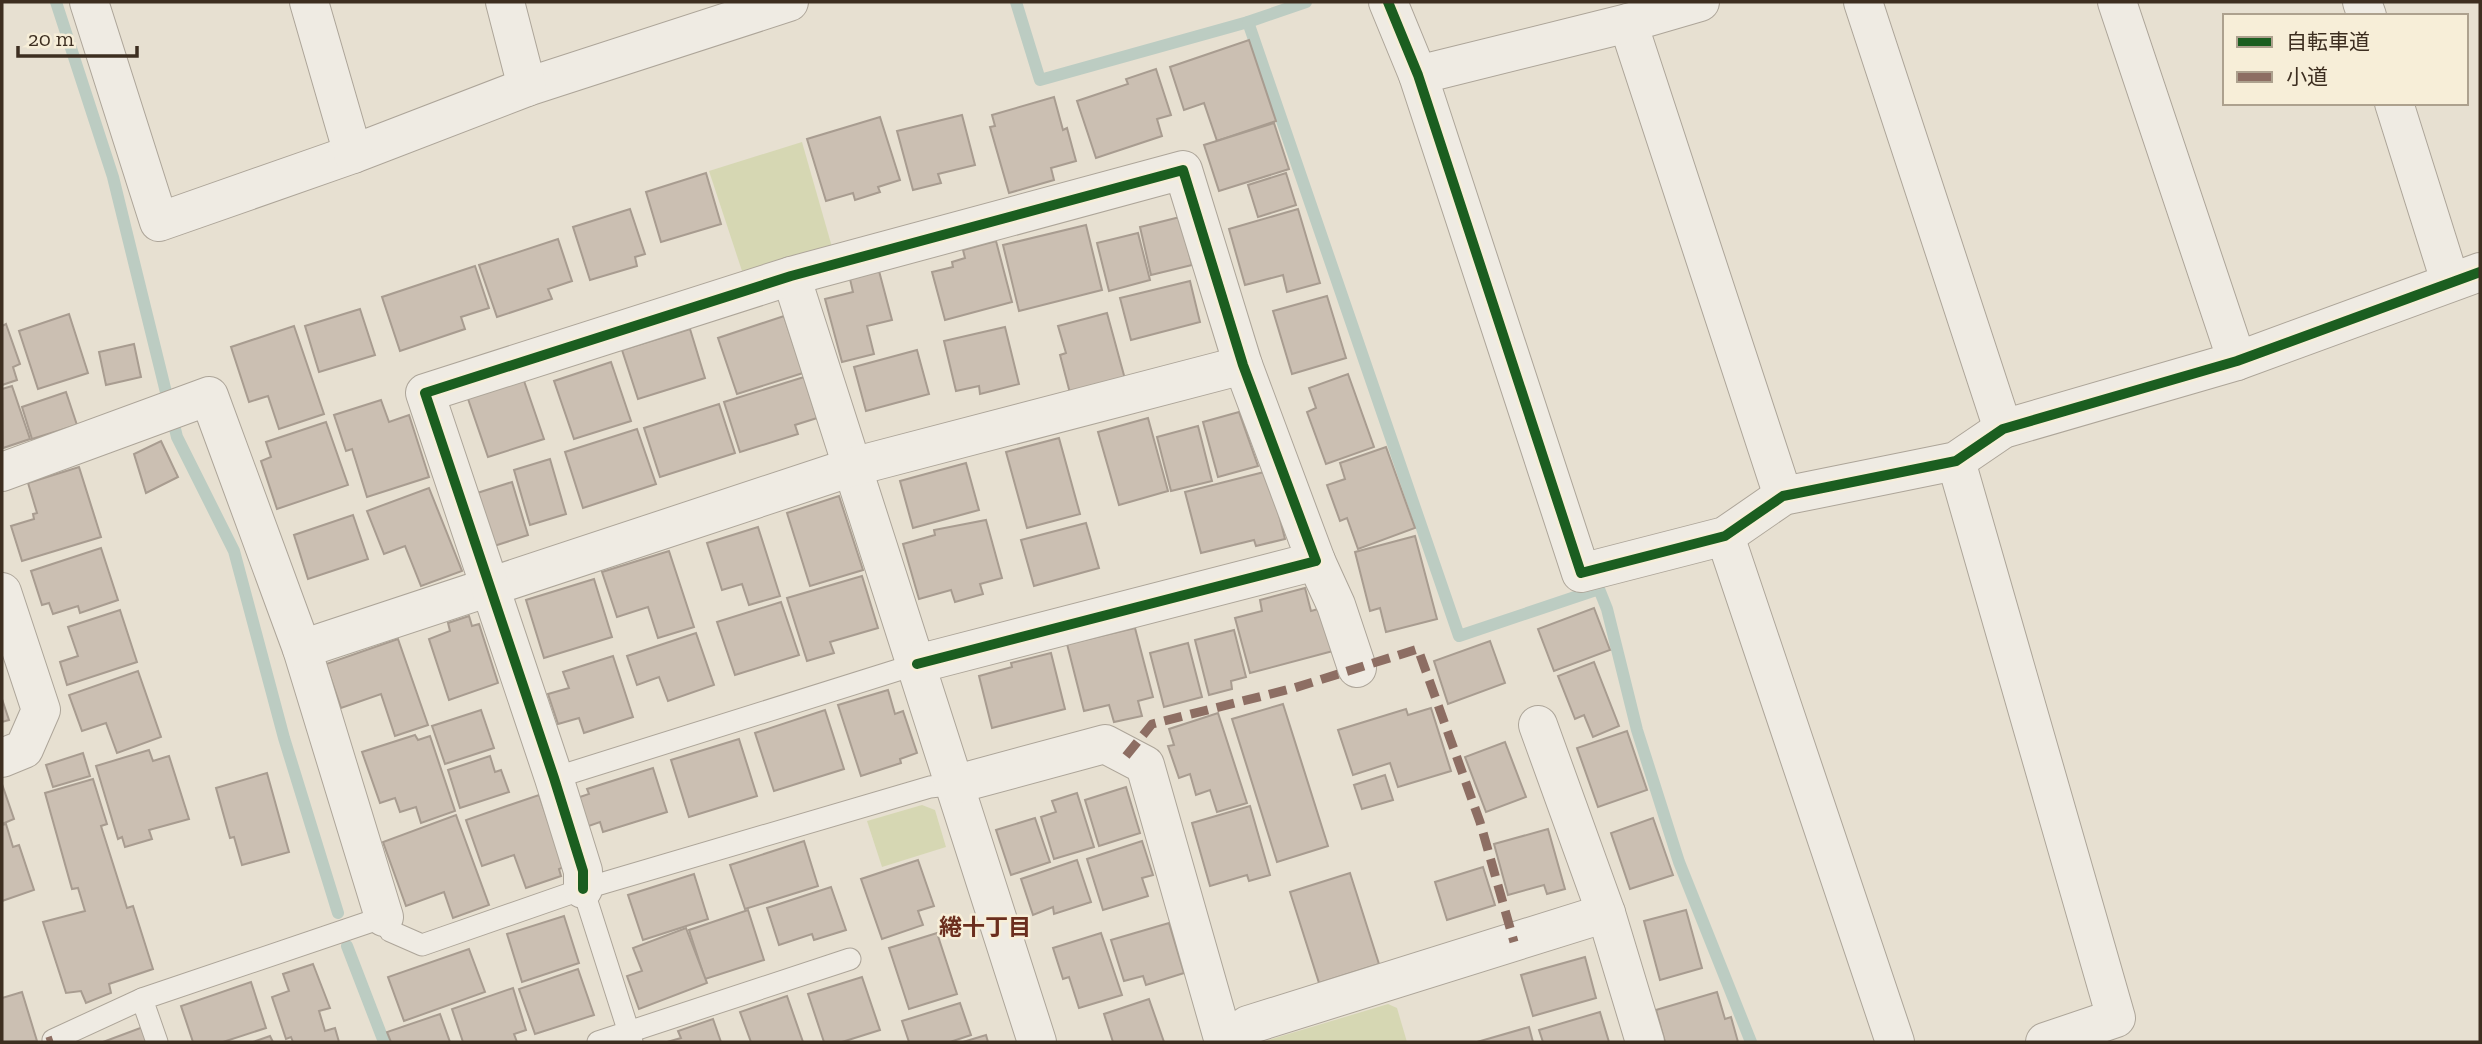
<svg xmlns="http://www.w3.org/2000/svg" width="2482" height="1044" font-family="'Zilla Slab','Noto Sans JP',serif">
	<rect width="100%" height="100%" fill="#e7e0d1"/>
	<g fill="#d6d7b3">
		<polygon points="802,142 832,247 742,271 709,171"/>
		<polygon points="922,805 935,810 946,847 882,867 867,821"/>
		<polygon points="1388,1004 1397,1008 1407,1042 1262,1042"/>
	</g>
	<g fill="none" stroke-linecap="round" stroke-linejoin="round">
		<g stroke="#bcccc2" stroke-width="12">
			<polyline points="56,2 113,177 177,437 234,551 284,738 338,913"/>
			<polyline points="1016,2 1040,80 1248,22 1306,2"/>
			<polyline points="1248,22 1459,636 1599,589 1607,609 1637,730 1679,862 1751,1042"/>
			<polyline points="347,946 384,1042"/>
		</g>
	</g>
	<g fill="#cbbfb2" stroke="#a89c90" stroke-width="2">
		<polygon points="1249,40 1276,121 1217,141 1204,103 1184,110 1170,67"/>
		<polygon points="1156,69 1171,115 1157,119 1162,136 1096,158 1077,101 1128,84 1126,79"/>
		<polygon points="1054,97 1063,130 1067,128 1076,161 1051,168 1054,180 1009,193 990,127 995,126 992,115"/>
		<polygon points="962,115 975,165 938,174 941,183 913,190 897,131"/>
		<polygon points="880,117 900,180 878,187 880,192 855,200 853,193 826,201 807,139"/>
		<polygon points="1274,123 1289,169 1219,191 1204,145"/>
		<polygon points="706,173 721,224 661,242 646,192"/>
		<polygon points="1286,173 1296,205 1258,217 1248,185"/>
		<polygon points="630,209 645,254 635,257 637,266 590,280 573,227"/>
		<polygon points="1298,209 1320,283 1287,292 1283,275 1245,285 1229,229"/>
		<polygon points="1180,217 1192,265 1151,275 1140,227"/>
		<polygon points="1086,225 1102,290 1019,311 1003,245"/>
		<polygon points="1138,233 1150,280 1109,291 1097,243"/>
		<polygon points="558,239 572,281 548,289 552,299 497,317 479,265"/>
		<polygon points="996,241 1012,302 945,320 932,272 953,267 952,262 965,258 963,250"/>
		<polygon points="475,266 489,308 461,317 465,329 400,351 382,297"/>
		<polygon points="879,271 892,320 867,326 874,354 842,362 825,299 853,292 850,279"/>
		<polygon points="1190,281 1200,322 1131,340 1120,298"/>
		<polygon points="1327,296 1346,358 1292,374 1273,311"/>
		<polygon points="360,309 375,355 319,372 305,326"/>
		<polygon points="1107,313 1125,379 1070,393 1060,355 1066,353 1058,326"/>
		<polygon points="69,314 88,373 38,389 19,331"/>
		<polygon points="784,316 803,373 737,394 718,338"/>
		<polygon points="6,324 20,364 13,367 17,380 2,385 2,326"/>
		<polygon points="294,326 324,414 279,429 268,396 249,402 231,347"/>
		<polygon points="1005,327 1019,384 980,394 979,386 956,391 944,341"/>
		<polygon points="690,329 705,378 638,399 622,350"/>
		<polygon points="134,344 141,377 106,385 99,352"/>
		<polygon points="917,350 929,394 866,411 854,367"/>
		<polygon points="611,362 631,421 574,439 554,381"/>
		<polygon points="1348,374 1374,447 1326,464 1307,412 1316,408 1309,388"/>
		<polygon points="804,377 817,418 795,425 798,434 740,452 724,402"/>
		<polygon points="523,378 544,439 488,457 467,396"/>
		<polygon points="12,386 30,439 3,448 2,389"/>
		<polygon points="66,392 77,425 32,439 22,407"/>
		<polygon points="381,400 389,422 409,415 429,477 367,497 352,449 346,451 334,415"/>
		<polygon points="719,404 735,453 660,477 644,428"/>
		<polygon points="1239,412 1258,466 1218,477 1203,422"/>
		<polygon points="1148,418 1168,491 1119,505 1098,432"/>
		<polygon points="326,422 348,485 277,509 261,461 271,457 266,442"/>
		<polygon points="1198,426 1212,481 1171,491 1157,437"/>
		<polygon points="637,429 656,484 583,508 565,452"/>
		<polygon points="1059,438 1080,514 1027,528 1006,452"/>
		<polygon points="161,441 178,477 146,493 134,454"/>
		<polygon points="1386,447 1415,528 1358,549 1347,518 1340,521 1327,485 1345,479 1340,463"/>
		<polygon points="550,459 566,514 530,525 514,470"/>
		<polygon points="966,463 979,510 913,528 900,481"/>
		<polygon points="79,467 101,537 22,561 11,526 34,519 33,514 37,513 28,483"/>
		<polygon points="1268,471 1285,539 1256,546 1254,540 1201,553 1185,492"/>
		<polygon points="512,482 528,535 491,547 474,494"/>
		<polygon points="429,488 462,571 421,586 405,546 384,554 367,511"/>
		<polygon points="839,496 863,570 810,586 787,513"/>
		<polygon points="353,515 368,559 308,579 294,535"/>
		<polygon points="986,520 1002,578 980,584 983,594 955,602 951,590 919,599 903,544 935,535 934,530"/>
		<polygon points="1086,523 1099,568 1034,586 1021,540"/>
		<polygon points="758,527 780,596 749,605 742,584 722,590 707,543"/>
		<polygon points="1415,536 1437,619 1386,632 1380,608 1370,611 1355,552"/>
		<polygon points="101,548 118,600 80,613 78,606 53,614 49,603 42,605 31,571"/>
		<polygon points="669,551 694,627 658,638 648,607 617,617 602,572"/>
		<polygon points="862,576 878,628 830,642 834,653 807,661 787,598"/>
		<polygon points="594,579 612,637 544,658 526,600"/>
		<polygon points="1305,588 1311,611 1322,608 1333,651 1250,673 1235,618 1262,611 1260,600"/>
		<polygon points="781,602 799,655 735,675 717,622"/>
		<polygon points="1594,608 1610,650 1554,671 1538,629"/>
		<polygon points="120,610 137,662 67,685 60,662 78,656 68,627"/>
		<polygon points="469,616 472,626 479,624 498,683 449,700 429,639 450,631 448,623"/>
		<polygon points="1135,628 1153,697 1138,701 1142,716 1114,722 1109,705 1084,711 1067,644"/>
		<polygon points="1234,630 1246,677 1231,681 1232,689 1209,695 1195,640"/>
		<polygon points="696,633 714,685 668,701 659,677 637,685 627,656"/>
		<polygon points="398,639 428,725 395,736 381,694 341,708 326,664"/>
		<polygon points="1490,641 1505,683 1448,704 1434,661"/>
		<polygon points="1188,643 1202,697 1164,707 1150,653"/>
		<polygon points="1051,653 1065,709 992,728 979,676 1012,667 1011,663"/>
		<polygon points="613,656 633,717 584,733 579,718 558,724 548,694 569,688 563,672"/>
		<polygon points="1594,662 1619,726 1593,737 1584,715 1575,719 1558,676"/>
		<polygon points="138,671 161,737 117,753 106,723 82,731 69,695"/>
		<polygon points="888,690 895,714 903,711 917,753 900,759 901,763 861,776 838,705"/>
		<polygon points="2,699 9,720 2,722"/>
		<polygon points="1283,704 1328,846 1277,862 1232,719"/>
		<polygon points="1431,708 1451,771 1398,787 1390,763 1353,775 1338,730 1406,709 1408,715"/>
		<polygon points="481,710 494,748 445,764 432,726"/>
		<polygon points="825,710 844,769 774,791 755,733"/>
		<polygon points="1218,713 1247,803 1217,812 1210,790 1196,795 1190,774 1179,778 1168,746 1174,745 1169,729"/>
		<polygon points="1627,731 1647,790 1598,807 1577,748"/>
		<polygon points="415,735 418,740 430,736 455,811 421,823 416,807 400,812 395,798 380,803 362,752"/>
		<polygon points="739,739 757,796 689,817 671,760"/>
		<polygon points="1505,742 1526,797 1486,812 1465,757"/>
		<polygon points="149,750 153,761 169,756 189,819 149,830 152,839 125,847 122,837 118,839 96,766"/>
		<polygon points="83,753 90,776 53,787 46,765"/>
		<polygon points="490,756 495,772 501,770 509,792 460,808 448,770"/>
		<polygon points="653,768 667,812 603,832 600,822 583,828 574,799 589,794 587,789"/>
		<polygon points="267,773 289,852 242,865 234,837 230,838 216,788"/>
		<polygon points="1385,775 1393,800 1362,809 1354,785"/>
		<polygon points="93,779 107,824 101,826 127,908 133,906 153,969 109,984 111,993 86,1003 81,991 66,993 43,922 85,911 78,888 72,889 45,793"/>
		<polygon points="2,784 14,819 2,824"/>
		<polygon points="1126,787 1140,833 1099,846 1085,800"/>
		<polygon points="1077,793 1094,847 1054,859 1041,817 1056,812 1052,801"/>
		<polygon points="539,795 564,867 559,869 561,876 526,888 514,855 482,866 466,820"/>
		<polygon points="1250,806 1270,875 1249,881 1247,875 1210,886 1192,823"/>
		<polygon points="456,815 489,905 453,918 444,892 406,906 383,842"/>
		<polygon points="1035,818 1050,862 1011,875 996,830"/>
		<polygon points="1653,818 1673,875 1630,889 1611,833"/>
		<polygon points="6,824 13,847 19,845 34,890 2,901 2,825"/>
		<polygon points="1548,829 1565,889 1547,894 1544,885 1508,895 1494,844"/>
		<polygon points="804,841 818,886 745,909 730,865"/>
		<polygon points="1142,841 1153,875 1142,878 1148,896 1103,910 1087,859"/>
		<polygon points="918,860 934,906 918,911 923,925 882,939 861,879"/>
		<polygon points="1077,860 1091,902 1054,914 1053,907 1033,915 1021,879"/>
		<polygon points="1483,867 1495,905 1447,920 1435,882"/>
		<polygon points="1350,873 1379,964 1319,983 1290,892"/>
		<polygon points="694,874 708,919 643,940 628,895"/>
		<polygon points="831,887 846,930 814,940 812,934 779,945 767,908"/>
		<polygon points="748,910 764,960 705,979 689,930"/>
		<polygon points="1686,910 1702,968 1660,980 1644,921"/>
		<polygon points="564,916 579,963 522,982 507,934"/>
		<polygon points="1169,923 1184,973 1146,985 1143,976 1124,981 1111,940"/>
		<polygon points="686,928 707,983 639,1009 627,976 642,971 633,948"/>
		<polygon points="937,933 957,994 909,1009 889,948"/>
		<polygon points="1101,933 1122,995 1079,1008 1069,977 1063,979 1053,948"/>
		<polygon points="469,949 485,992 404,1021 388,977"/>
		<polygon points="1585,957 1596,998 1533,1016 1521,975"/>
		<polygon points="313,964 330,1008 319,1011 325,1031 335,1028 339,1042 293,1042 291,1037 286,1039 272,997 289,991 283,974"/>
		<polygon points="578,969 594,1015 535,1034 519,989"/>
		<polygon points="862,977 880,1030 842,1042 824,1042 808,994"/>
		<polygon points="251,982 266,1028 223,1042 193,1042 181,1006"/>
		<polygon points="513,988 526,1030 514,1034 517,1042 463,1042 452,1009"/>
		<polygon points="22,992 37,1041 2,1042 2,998"/>
		<polygon points="1717,992 1725,1019 1731,1017 1738,1042 1665,1042 1656,1010"/>
		<polygon points="787,996 803,1042 751,1042 740,1012"/>
		<polygon points="1149,999 1164,1042 1113,1042 1104,1014"/>
		<polygon points="960,1003 971,1035 950,1042 909,1042 902,1021"/>
		<polygon points="1600,1012 1609,1042 1543,1042 1539,1030"/>
		<polygon points="440,1014 450,1042 391,1042 387,1032"/>
		<polygon points="713,1019 721,1042 667,1042 681,1038 678,1031"/>
		<polygon points="143,1027 149,1042 103,1042"/>
		<polygon points="1529,1027 1533,1042 1477,1042"/>
		<polygon points="986,1035 988,1042 963,1042"/>
		<polygon points="270,1036 273,1042 253,1042"/>
	</g>
	<g fill="none" stroke-linecap="round" stroke-linejoin="round">
		<g stroke="#ada599" stroke-width="23">
			<g id="lane">
				<polyline points="554,778 917,664"/>
				<polyline points="583,889 632,1042"/>
				<polyline points="53,1040 142,999"/>
				<polyline points="157,1042 142,999 384,917 390,931 422,945 583,889 930,787 957,784"/>
				<polyline points="598,1042 850,959"/>
			</g>
		</g>
		<g stroke="#ada599" stroke-width="40">
			<g id="street">
				<polyline points="89,2 159,222 353,154 527,87 789,2"/>
				<polyline points="309,2 353,154"/>
				<polyline points="505,2 527,87"/>
				<polyline points="1388,2 1418,75 1581,573 1725,536 1783,496 1956,461 2003,429 2237,361 2480,272"/>
				<polyline points="1863,2 2003,429"/>
				<polyline points="2117,2 2237,361"/>
				<polyline points="2362,2 2367,16"/>
				<polyline points="1628,23 1783,496"/>
				<polyline points="1418,75 1628,23 1700,2"/>
				<polyline points="2394,103 2450,281"/>
				<polyline points="791,276 1037,1042"/>
				<polyline points="1956,461 2116,1018 2045,1042"/>
				<polyline points="2,472 209,396 302,649 384,917"/>
				<polyline points="1725,536 1895,1042"/>
				<polyline points="1316,561 1336,605 1357,668"/>
				<polyline points="2,592 41,710 24,749 2,758"/>
				<polyline points="302,649 852,467 1243,365"/>
				<polyline points="957,784 1105,744 1145,765 1224,1042"/>
				<polyline points="583,889 583,871 554,778 425,393 791,276 1183,170 1243,365 1316,561 917,664"/>
				<polyline points="1606,913 1645,1042"/>
				<polyline points="1226,1040 1248,1025 1606,913 1538,725"/>
			</g>
		</g>
		<use href="#lane" stroke="#efebe3" stroke-width="21"/>
		<use href="#street" stroke="#efebe3" stroke-width="38"/>
		<g stroke="#8d6e63" stroke-width="9" stroke-dasharray="18 9" stroke-linecap="butt">
			<polyline points="1126,756 1152,724 1294,688 1418,649 1480,822 1514,942"/>
			<polyline points="47,1042 53,1040"/>
		</g>
		<g stroke="#f7eed8" stroke-width="15">
			<g id="cycleway">
				<polyline points="1388,2 1418,75 1581,573 1725,536 1783,496 1956,461 2003,429 2237,361 2480,272"/>
				<polyline points="583,889 583,871 554,778 425,393 791,276 1183,170 1243,365 1316,561 917,664"/>
			</g>
		</g>
		<use href="#cycleway" stroke="#1b5e20" stroke-width="10"/>
	</g>
	<g text-anchor="middle" dominant-baseline="central" stroke-width="5" stroke-linejoin="round" paint-order="stroke">
		<g font-size="23" font-weight="bold" fill="#6b2e1e" stroke="#f7eed8">
			<text x="985" y="927">綣十丁目</text>
		</g>
	</g>
	<rect width="2482" height="1044" fill="none" stroke="#3d2e20" stroke-width="7"/>
	<rect x="2223" y="14" width="245" height="91" fill="#f7eed8" stroke="#ada18e" stroke-width="2"/>
	<rect x="2237" y="37" width="35" height="10" fill="#1b5e20" stroke="#ada18e" stroke-width="2"/>
	<text x="2286" y="49" font-size="21" fill="#3d2e20">自転車道</text>
	<rect x="2237" y="72" width="35" height="10" fill="#8d6e63" stroke="#ada18e" stroke-width="2"/>
	<text x="2286" y="84" font-size="21" fill="#3d2e20">小道</text>
	<path d="M18 46v10h119v-10" fill="none" stroke="#3d2e20" stroke-width="3.5"/>
	<text x="28" y="46" font-size="21" fill="#3d2e20" stroke="#f7eed8" stroke-width="5" paint-order="stroke">20 m</text>
</svg>
